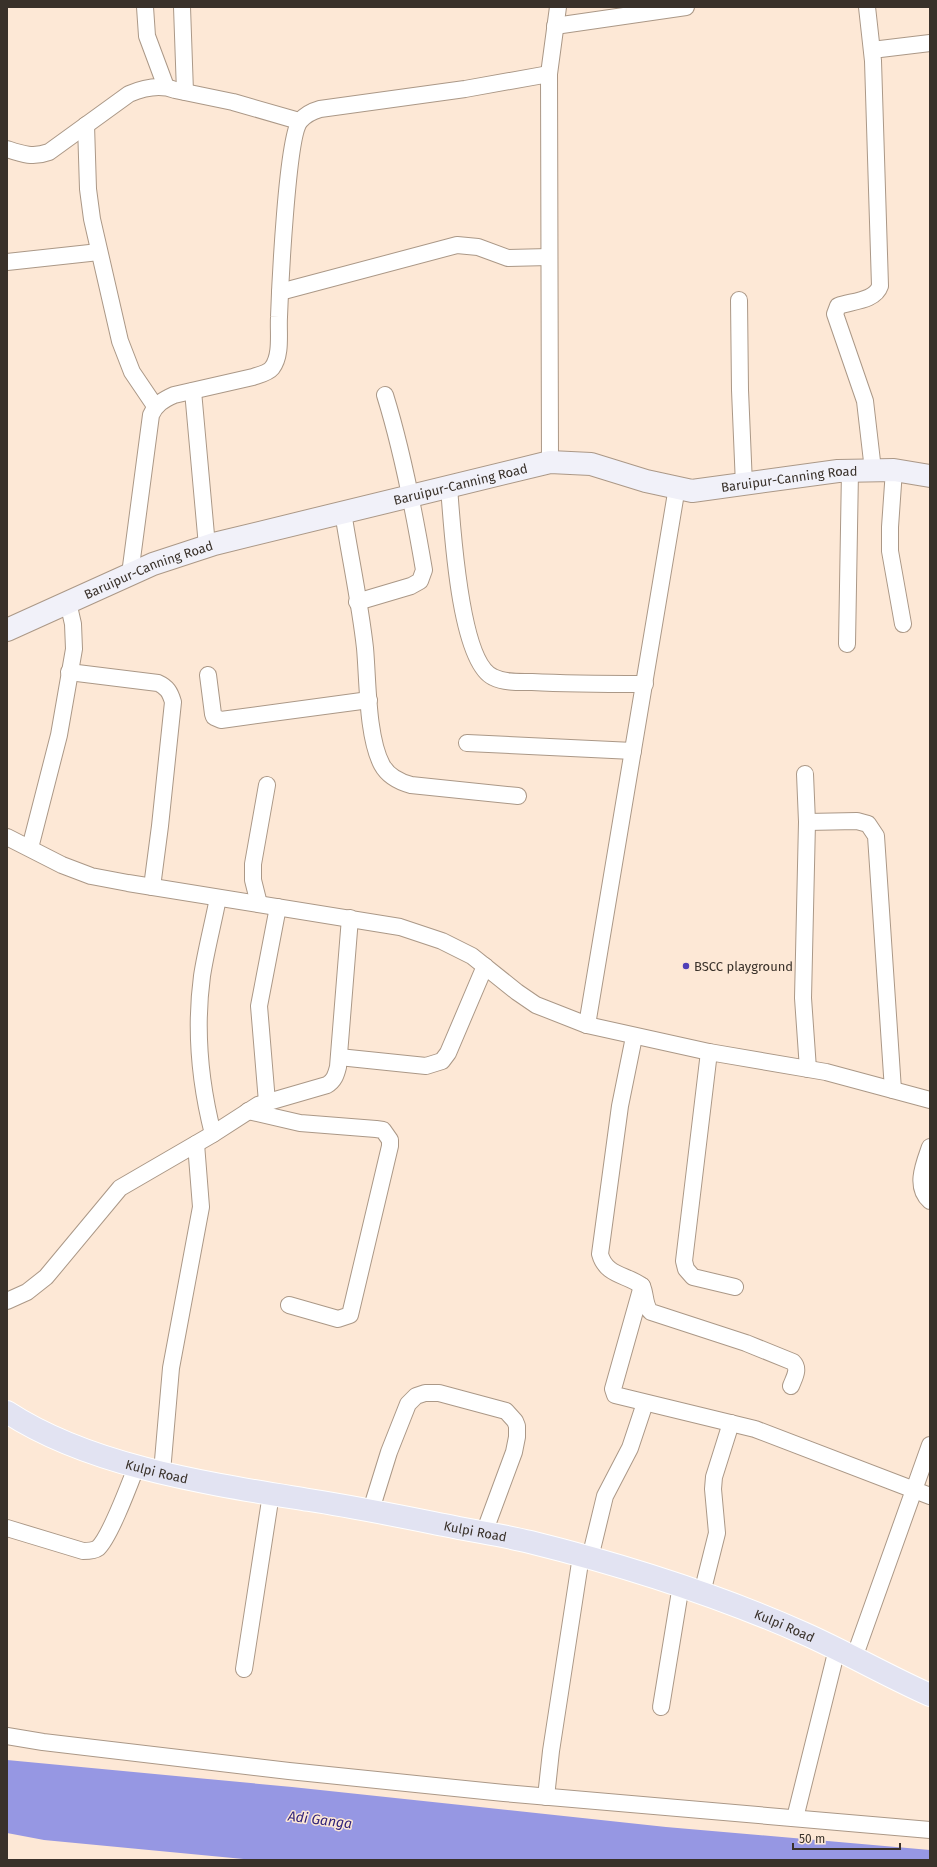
<svg xmlns="http://www.w3.org/2000/svg" width="937" height="1867" font-family="'Fira Sans',sans-serif">
	<rect width="100%" height="100%" fill="#fde8d6"/>
	<polygon fill="#9697e3" points="7,1760 292,1787 666,1827 930,1850 930,1860 254,1860 44,1840 7,1833"/>
	<g fill="none" stroke-linecap="round" stroke-linejoin="round">
		<g stroke="#ab9887" stroke-width="18">
			<g id="minor">
				<polyline points="145,7 147,36 166,87"/>
				<polyline points="182,7 185,92"/>
				<path d="M867 7 873 61 880 286C875 301 852 301 838 306L835 314 865 401 873 470"/>
				<polyline points="555,26 686,7"/>
				<polyline points="872,50 930,43"/>
				<polyline points="86,125 88,189 92,219 120,341 132,372 155,406"/>
				<path d="M7 149C22 154 33 158 49 152L129 94C143 88 160 84 175 90L233 102 299 121"/>
				<polyline points="7,262 99,252"/>
				<polyline points="280,292 457,245 478,247 508,258 549,257"/>
				<polyline points="739,300 740,390 744,485"/>
				<polyline points="193,391 207,546"/>
				<polyline points="550,462 549,74 558,7"/>
				<polyline points="894,470 890,527 890,551 903,624"/>
				<path d="M449 487C452 523 459 661 493 677 505 683 520 682 532 682 570 684 607 684 645 684"/>
				<path d="M343 512C350 557 360 603 365 648 368 681 367 737 382 765 388 776 400 782 411 785L518 796"/>
				<path d="M130 574 151 415C156 404 163 400 174 395L253 377C259 375 268 373 272 368 282 355 278 332 279 317 280 288 287 137 300 121 305 115 313 111 320 109L465 89 549 74"/>
				<path d="M357 602 411 586 420 581 424 570C414 511 403 453 385 395"/>
				<polyline points="847,644 850,471"/>
				<path d="M69 672 158 683C167 687 170 692 173 702L160 826 152 887"/>
				<polyline points="208,675 213,714 214,717 221,720 369,700"/>
				<polyline points="467,743 633,751"/>
				<polyline points="805,774 807,822 803,998 808,1069"/>
				<polyline points="807,822 857,821 868,824 876,836 893,1090"/>
				<polyline points="7,837 62,865 91,876 128,883 400,927 442,941 472,956 517,992 536,1005 587,1025 709,1052 826,1072 930,1100"/>
				<polyline points="30,848 59,735 74,649 73,624 68,602"/>
				<polyline points="259,904 253,880 253,864 267,785"/>
				<polyline points="587,1025 677,487"/>
				<path d="M634 1037 620 1106 600 1254C606 1276 626 1274 642 1286 646 1294 644 1306 651 1312L746 1343 793 1362C800 1369 794 1378 791 1386"/>
				<polyline points="709,1052 684,1261 686,1269 693,1277 735,1287"/>
				<polyline points="339,1057 426,1066 442,1061 448,1053 485,966"/>
				<polyline points="267,1102 259,1006 278,907"/>
				<polyline points="248,1111 300,1123 376,1129 383,1130 390,1140 390,1146 350,1315 338,1319 289,1305"/>
				<path d="M213 1134C200 1083 195 1028 202 976 206 950 213 924 218 898"/>
				<path d="M930 1147C924 1164 914 1187 930 1201"/>
				<polyline points="642,1286 613,1389 615,1395 755,1429 930,1496"/>
				<path d="M7 1301 27 1292 46 1277 120 1188 213 1134 258 1105 327 1085C334 1081 336 1075 338 1067L350 918"/>
				<polyline points="162,1472 171,1368 201,1207 196,1144"/>
				<polyline points="371,1510 389,1452 408,1404 416,1396 425,1393 439,1393 506,1411 515,1421 517,1426 517,1437 514,1452 484,1533"/>
				<path d="M7 1528 83 1551C88 1551 94 1551 98 1548 110 1537 130 1483 137 1465"/>
				<polyline points="590,1558 605,1496 630,1448 645,1403"/>
				<polyline points="702,1593 717,1533 713,1489 714,1477 731,1423"/>
				<polyline points="854,1658 930,1445"/>
				<polyline points="244,1669 271,1494"/>
				<polyline points="661,1707 681,1585"/>
				<polyline points="7,1736 43,1742 289,1771 504,1793 930,1830"/>
				<polyline points="546,1797 551,1751 581,1556"/>
				<polyline points="795,1818 837,1649"/>
			</g>
		</g>
		<g stroke="#ab9887" stroke-width="24">
			<g id="secondary">
				<path id="s1" d="M7 630 153 564 214 544 550 462 591 464 646 481 692 491 838 471 894 470 930 476"/>
			</g>
		</g>
		<g stroke="#fff" stroke-width="24">
			<g id="primary">
				<path id="s2" d="M7 1412C91 1467 211 1484 309 1500 355 1507 399 1516 444 1525 472 1531 502 1535 530 1542 623 1565 715 1594 803 1633 846 1652 887 1676 930 1695"/>
			</g>
		</g>
		<use href="#minor" stroke="#fff" stroke-width="16"/>
		<use href="#secondary" stroke="#f1f1f9" stroke-width="22"/>
		<use href="#primary" stroke="#e2e3f2" stroke-width="22"/>
	</g>
	<circle fill="#503fb7" stroke="#fde8d6" stroke-width="1.5" cx="686" cy="966" r="4"/>
	<g text-anchor="middle" dominant-baseline="central" stroke-width="3" stroke-linejoin="round" paint-order="stroke">
		<g font-size="13" fill="#39312a" stroke="#fde8d6">
			<text stroke="none"><textPath href="#s1" startOffset="814">Baruipur-Canning Road</textPath></text>
			<text stroke="none"><textPath href="#s1" startOffset="478">Baruipur-Canning Road</textPath></text>
			<text stroke="none"><textPath href="#s1" startOffset="154">Baruipur-Canning Road</textPath></text>
			<text stroke="none"><textPath href="#s2" startOffset="162">Kulpi Road</textPath></text>
			<text stroke="none"><textPath href="#s2" startOffset="486">Kulpi Road</textPath></text>
			<text stroke="none"><textPath href="#s2" startOffset="810">Kulpi Road</textPath></text>
		</g>
		<g font-size="13" fill="#39312a" stroke="#fde8d6" text-anchor="start">
			<text x="694" y="966">BSCC playground</text>
		</g>
		<g font-size="14" font-style="italic" fill="#30227a" stroke="#fde8d6">
			<text transform="translate(320 1820) rotate(7)">Adi Ganga</text>
		</g>
	</g>
	<rect width="937" height="1867" fill="none" stroke="#39312a" stroke-width="16"/>
	<path d="M793 1843v6h107v-6" fill="none" stroke="#39312a" stroke-width="2"/>
	<text x="799" y="1843" font-size="12" fill="#39312a" stroke="#fde8d6" stroke-width="3" paint-order="stroke">50 m</text>
</svg>
